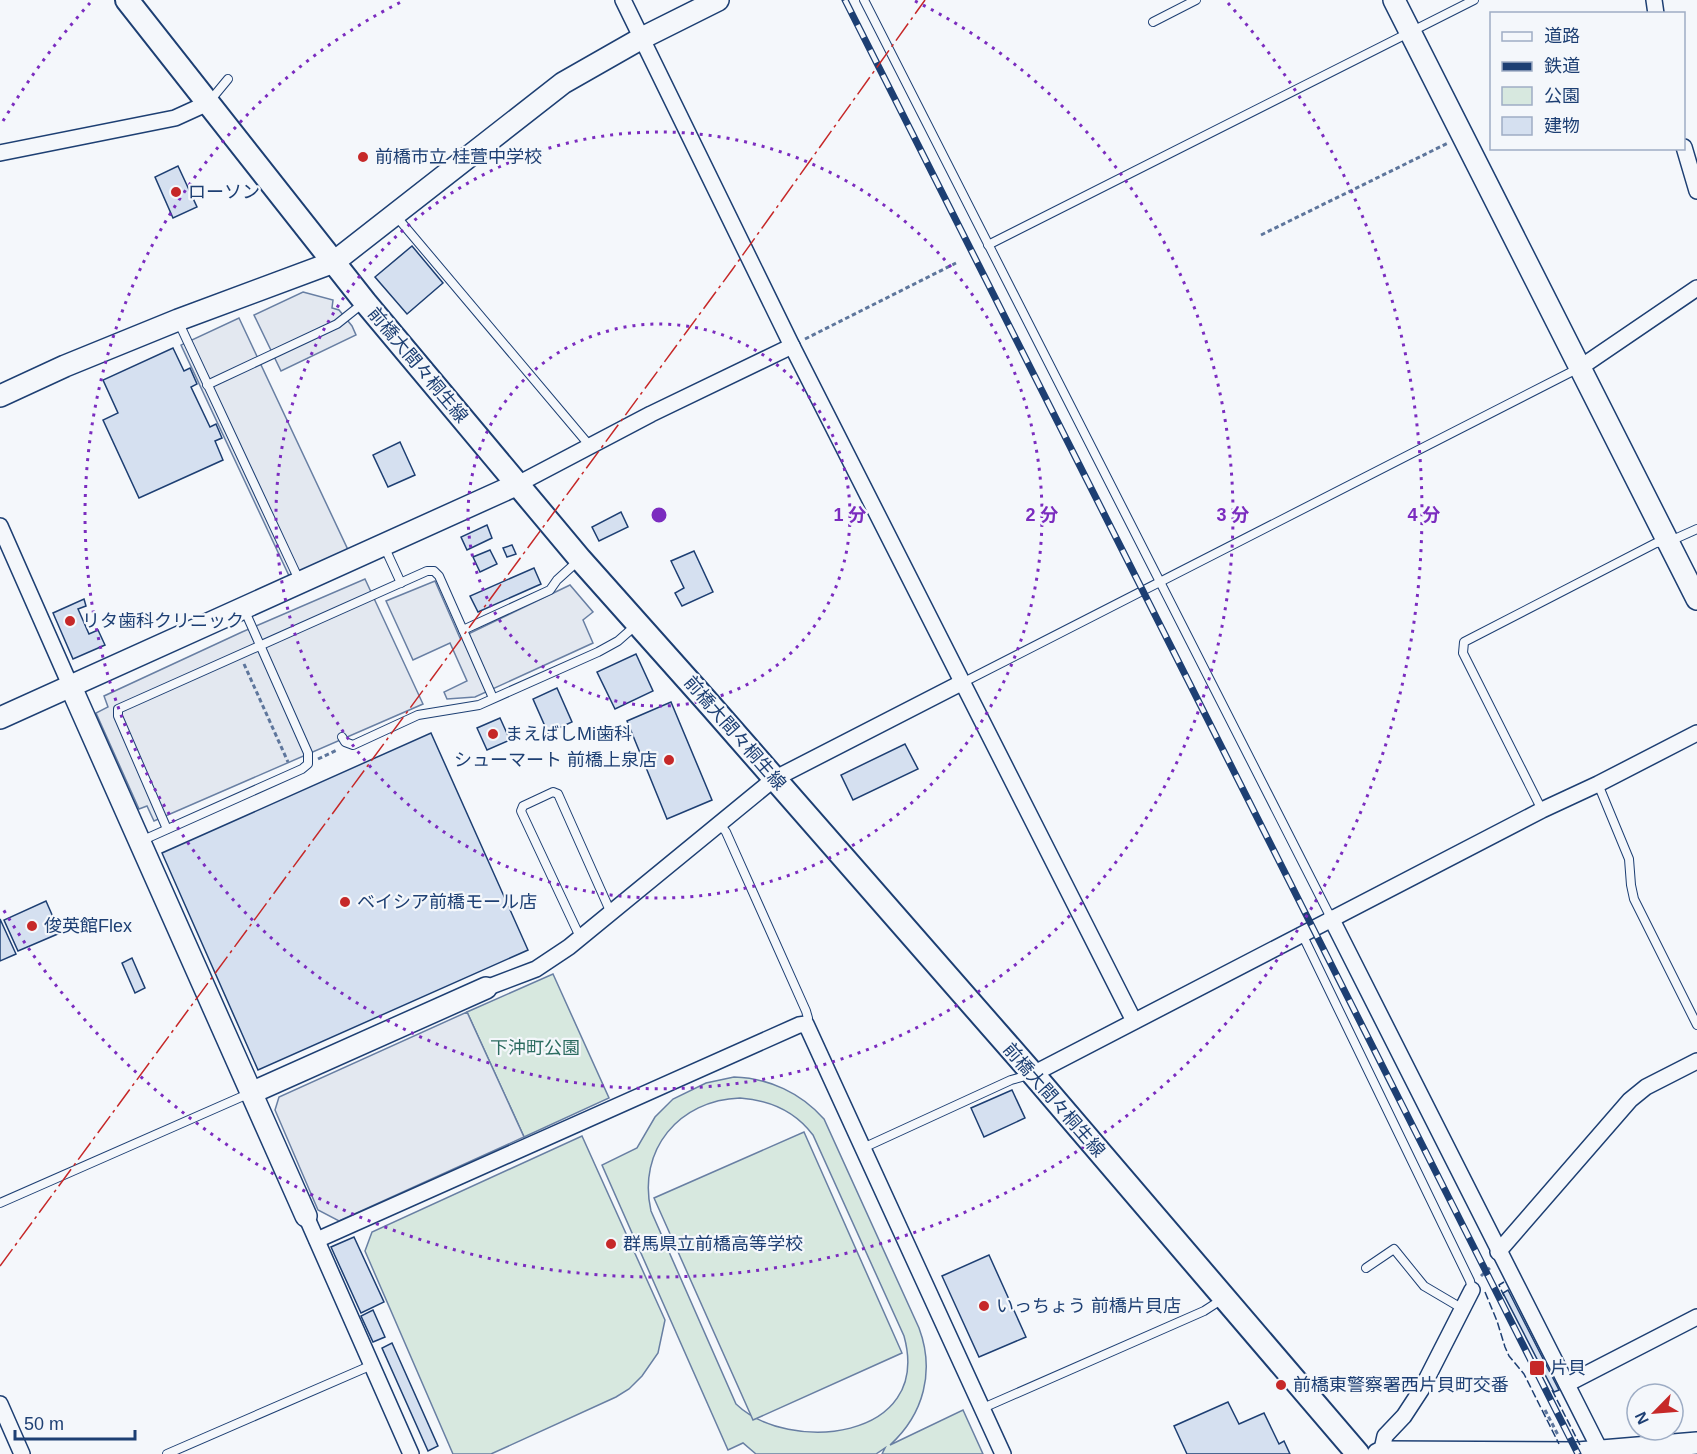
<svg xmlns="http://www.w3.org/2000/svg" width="1697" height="1454" font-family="Arial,'Noto Sans JP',sans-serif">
	<rect width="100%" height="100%" fill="#f4f7fb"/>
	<g fill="#d7e8df" stroke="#687fa3" stroke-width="1.5" fill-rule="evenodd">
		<polygon points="553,974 609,1098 524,1137 467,1012"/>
		<path d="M734 1077C769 1078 801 1093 824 1119L919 1328C935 1371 924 1414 890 1445L963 1410 983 1454H882L885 1448 876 1454H756L743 1443 728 1450 602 1165 637 1148 655 1117 673 1099 706 1083ZM740 1098C769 1100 795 1111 813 1135L904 1336C933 1441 788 1454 736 1404L651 1211C637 1150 679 1100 740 1098Z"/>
		<polygon points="804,1132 902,1353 753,1420 654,1198"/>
		<polygon points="582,1136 665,1320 658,1353 642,1376 629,1389 616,1397 491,1454 453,1454 365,1251 372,1232"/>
	</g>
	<g fill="#e3e8f0" stroke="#687fa3" stroke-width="1.5">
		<polygon points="303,292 333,300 332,308 339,310 352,326 356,335 281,371 254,315"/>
		<polygon points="239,318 349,552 291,580 181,345"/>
		<polygon points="365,579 423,704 154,821 147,806 139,809 96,713 108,707 104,696 242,632"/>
		<polygon points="435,581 460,638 570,585 593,612 583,620 593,643 475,697 447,699 444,692 467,681 450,643 413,660 386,601"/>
		<polygon points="467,1012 524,1137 339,1221 318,1210 275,1110 279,1097"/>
	</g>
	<g fill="#d5e0f0" stroke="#1d3f73" stroke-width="1.5">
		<polygon points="178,166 197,207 173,218 155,177"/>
		<polygon points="412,246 443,283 407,314 375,277"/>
		<polygon points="173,348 184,371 190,368 197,384 191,387 210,427 216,424 222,438 215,441 223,460 139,498 103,420 118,413 103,380"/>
		<polygon points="400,442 415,475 388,487 373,455"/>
		<polygon points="621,512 628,527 599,541 592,527"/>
		<polygon points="487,525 492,538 467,550 461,537"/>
		<polygon points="512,545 516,554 507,557 503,548"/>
		<polygon points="490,550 497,564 480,572 473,557"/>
		<polygon points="694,551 713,592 682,606 675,593 684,588 671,561"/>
		<polygon points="534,568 541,584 478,612 470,596"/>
		<polygon points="84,599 86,606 78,609 89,634 98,630 105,645 73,659 53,613"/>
		<polygon points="636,654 653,691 615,709 597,672"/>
		<polygon points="557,688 572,722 548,733 533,699"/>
		<polygon points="671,702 712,800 667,819 627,721"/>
		<polygon points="500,718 510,740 487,750 477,728"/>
		<polygon points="431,733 528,950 258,1070 162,853"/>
		<polygon points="905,744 918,769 853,800 841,775"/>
		<polygon points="46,901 60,933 18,951 4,920"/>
		<polygon points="0,919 16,954 0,961"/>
		<polygon points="132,958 145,988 135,993 122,963"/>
		<polygon points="1012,1090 1025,1118 984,1137 971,1108"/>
		<polygon points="354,1237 384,1302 361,1313 331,1247"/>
		<polygon points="989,1255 1026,1337 979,1357 942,1276"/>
		<polygon points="1508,1290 1559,1390 1554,1392 1503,1293"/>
		<polygon points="373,1310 385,1337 373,1342 361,1316"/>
		<polygon points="392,1343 438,1446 428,1451 382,1348"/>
		<polygon points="1228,1402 1239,1424 1264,1413 1279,1444 1284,1441 1290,1454 1187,1454 1174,1426"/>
	</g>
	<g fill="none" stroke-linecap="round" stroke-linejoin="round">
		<g stroke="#1d3f73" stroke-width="10">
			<g id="lane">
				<polyline points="864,0 1331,918"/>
				<polyline points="1153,22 1196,0"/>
				<polyline points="209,102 228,79"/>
				<polyline points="396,216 590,446"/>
				<polyline points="988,245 1474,0"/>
				<polyline points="178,321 300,582"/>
				<polyline points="207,385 337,324 362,304"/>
				<polyline points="384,546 401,583"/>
				<polyline points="463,630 550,590 557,580 579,560"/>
				<polyline points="962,683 1579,368"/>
				<polyline points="342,737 345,742 353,745 418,715 479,705 598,652 618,641 635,626"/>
				<polyline points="1598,784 1629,859 1631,885 1634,899 1697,1025"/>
				<polyline points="1542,810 1463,653 1464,642 1656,543 1668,542 1697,529"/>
				<polyline points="719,823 726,832 806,1011 808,1018 806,1024"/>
				<polyline points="167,829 118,716 118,709 427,571 434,571 439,576 493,698"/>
				<polyline points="141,841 302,769 308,764 308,753 244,609"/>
				<polyline points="1302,934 1470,1281 1472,1290"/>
				<polyline points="580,937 521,811 523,806 553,792 558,794 611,913"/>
				<polyline points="863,1148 1011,1080 1029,1075"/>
				<polyline points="0,1203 248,1094"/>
				<polyline points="1366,1268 1394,1249 1424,1286 1463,1309"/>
				<polyline points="983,1408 1204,1311 1221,1300"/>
				<polyline points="167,1454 372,1365"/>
			</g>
		</g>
		<g stroke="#1d3f73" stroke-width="18">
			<g id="street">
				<polyline points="623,0 792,346 1134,1021"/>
				<polyline points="1654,0 1656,14"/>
				<polyline points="1684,147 1697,191"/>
				<polyline points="0,153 175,118 208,103"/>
				<polyline points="1581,367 1697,288"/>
				<polyline points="518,484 651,414 792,346"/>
				<polyline points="0,526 71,687"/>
				<polyline points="1331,918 1602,1454"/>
				<polyline points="486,988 536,969 569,947 774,779 961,683"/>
				<polyline points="1033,1074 1542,810 1598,784 1697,733"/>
				<polyline points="306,1216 411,1454"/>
				<polyline points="317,1240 799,1025 806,1024 1003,1454"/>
				<polyline points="1498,1252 1630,1100 1646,1087 1697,1061"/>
				<polyline points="1567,1384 1697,1317"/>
				<polyline points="0,1404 22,1454"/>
				<polyline points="1384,1452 1383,1445 1385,1436 1404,1416 1421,1390 1472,1290"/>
			</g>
		</g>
		<g stroke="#1d3f73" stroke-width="24">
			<g id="secondary">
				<polyline points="1394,0 1697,599"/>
				<polyline points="0,396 65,366 178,320 334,262 563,83 642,38 718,0"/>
				<polyline points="71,687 306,1216"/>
				<polyline points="0,718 518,484"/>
				<polyline points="251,1093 486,988"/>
				<polyline points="1378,1454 1384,1452 1578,1453 1697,1443"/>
			</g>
		</g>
		<g stroke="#1d3f73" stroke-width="26">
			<polyline id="primary" points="127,0 365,302 580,559 711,706 1033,1074 1358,1454"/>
		</g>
		<g stroke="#5e769c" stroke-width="3" stroke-dasharray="4.5 3" stroke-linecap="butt">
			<polyline points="1261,235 1448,143"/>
			<polyline points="805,339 956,263"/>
			<polyline points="244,664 288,762"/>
			<polyline points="318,759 337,750"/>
			<polyline points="1481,1276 1492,1266"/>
			<polyline points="1545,1410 1558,1435"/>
		</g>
		<use href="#lane" stroke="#f4f7fb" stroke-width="8"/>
		<use href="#street" stroke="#f4f7fb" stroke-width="15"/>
		<use href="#secondary" stroke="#f4f7fb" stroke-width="21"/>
		<use href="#primary" stroke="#f4f7fb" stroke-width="22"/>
		<g stroke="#1d3f73" stroke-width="7">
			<polyline id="rail" points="845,0 1578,1454"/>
		</g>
		<use href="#rail" stroke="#f4f7fb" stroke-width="4.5" stroke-dasharray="14" stroke-linecap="butt"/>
		<g stroke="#1d3f73" stroke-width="1.5" stroke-dasharray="8 3" stroke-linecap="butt">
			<polyline points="1504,1282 1499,1285 1504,1296"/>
			<polyline points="1485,1292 1497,1321 1505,1347 1509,1356 1524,1374 1559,1444"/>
			<polyline points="1552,1390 1580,1445"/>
		</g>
		<polyline stroke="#c62828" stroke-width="1.5" stroke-dasharray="21 4.5 3 4.5" stroke-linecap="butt" points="0,1266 732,270 925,0"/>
	</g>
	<g fill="none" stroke="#7b2cbf" stroke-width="3" stroke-dasharray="3 6">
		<circle cx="659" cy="515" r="191"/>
		<circle cx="659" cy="515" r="383"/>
		<path d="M915 1A574 574 0 1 1 403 1"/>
		<path d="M3 121A765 765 0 0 1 90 3M1228 3A765 765 0 1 1 3 909"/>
	</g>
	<g fill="#c62828" stroke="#f4f7fb" stroke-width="2">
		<circle cx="363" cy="157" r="6"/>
		<circle cx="176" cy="192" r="6"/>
		<circle cx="70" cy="621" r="6"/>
		<circle cx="493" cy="734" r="6"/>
		<circle cx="669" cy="760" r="6"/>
		<circle cx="345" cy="902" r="6"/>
		<circle cx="32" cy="926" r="6"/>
		<circle cx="611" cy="1244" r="6"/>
		<circle cx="984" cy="1306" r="6"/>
		<rect x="1529" y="1360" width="16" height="16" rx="3"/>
		<circle cx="1281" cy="1385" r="6"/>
	</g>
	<g text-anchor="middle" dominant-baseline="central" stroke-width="4.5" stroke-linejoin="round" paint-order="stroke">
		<g font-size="18" fill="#1d3f73" stroke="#f4f7fb" text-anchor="start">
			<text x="375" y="157">前橋市立 桂萱中学校</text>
			<text x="188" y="192">ローソン</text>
			<text x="82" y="621">リタ歯科クリニック</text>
			<text x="505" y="734">まえばしMi歯科</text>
			<text x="657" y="760" text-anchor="end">シューマート 前橋上泉店</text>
			<text x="357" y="902">ベイシア前橋モール店</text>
			<text x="44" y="926">俊英館Flex</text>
			<text x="623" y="1244">群馬県立前橋高等学校</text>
			<text x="996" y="1306">いっちょう 前橋片貝店</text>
			<text x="1550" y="1368">片貝</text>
			<text x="1293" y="1385">前橋東警察署西片貝町交番</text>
		</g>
		<g font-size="18" fill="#1d3f73" stroke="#f4f7fb">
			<text transform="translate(418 365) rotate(50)">前橋大間々桐生線</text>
			<text transform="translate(735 733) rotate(49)">前橋大間々桐生線</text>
			<text transform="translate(1054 1100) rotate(49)">前橋大間々桐生線</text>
		</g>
		<g font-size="18" fill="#2c6c60" stroke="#f4f7fb">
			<text x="535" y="1048">下沖町公園</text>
		</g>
	</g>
	<circle cx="659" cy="515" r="9" fill="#7b2cbf" stroke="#f4f7fb" stroke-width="3"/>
	<g font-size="18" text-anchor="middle" font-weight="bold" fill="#7b2cbf" stroke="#f4f7fb" stroke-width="4.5" stroke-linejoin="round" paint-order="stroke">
		<text x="850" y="521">1 分</text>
		<text x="1042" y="521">2 分</text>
		<text x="1233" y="521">3 分</text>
		<text x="1424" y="521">4 分</text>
	</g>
	<rect x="1490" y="12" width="195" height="138" fill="#f4f7fb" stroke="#9eadc5" stroke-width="1.5"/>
	<rect x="1502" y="32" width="30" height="9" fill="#f4f7fb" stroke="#9eadc5" stroke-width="1.5"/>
	<text x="1544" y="42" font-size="18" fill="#1d3f73">道路</text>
	<rect x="1502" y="62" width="30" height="9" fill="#1d3f73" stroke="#9eadc5" stroke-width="1.5"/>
	<text x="1544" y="72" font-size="18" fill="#1d3f73">鉄道</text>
	<rect x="1502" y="87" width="30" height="18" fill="#d7e8df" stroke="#9eadc5" stroke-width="1.5"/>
	<text x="1544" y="102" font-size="18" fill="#1d3f73">公園</text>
	<rect x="1502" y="117" width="30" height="18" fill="#d5e0f0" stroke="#9eadc5" stroke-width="1.5"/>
	<text x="1544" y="132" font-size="18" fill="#1d3f73">建物</text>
	<g transform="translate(1655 1412) rotate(245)"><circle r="28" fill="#f4f7fb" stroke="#9eadc5" stroke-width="1.5"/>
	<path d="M0-4.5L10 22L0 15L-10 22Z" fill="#c62828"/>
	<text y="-9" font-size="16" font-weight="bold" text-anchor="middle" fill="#1d3f73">N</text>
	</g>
	<path d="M15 1430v9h120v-9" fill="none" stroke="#1d3f73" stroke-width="3"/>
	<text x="24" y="1430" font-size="18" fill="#1d3f73" stroke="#f4f7fb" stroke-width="4.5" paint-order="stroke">50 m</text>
</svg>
